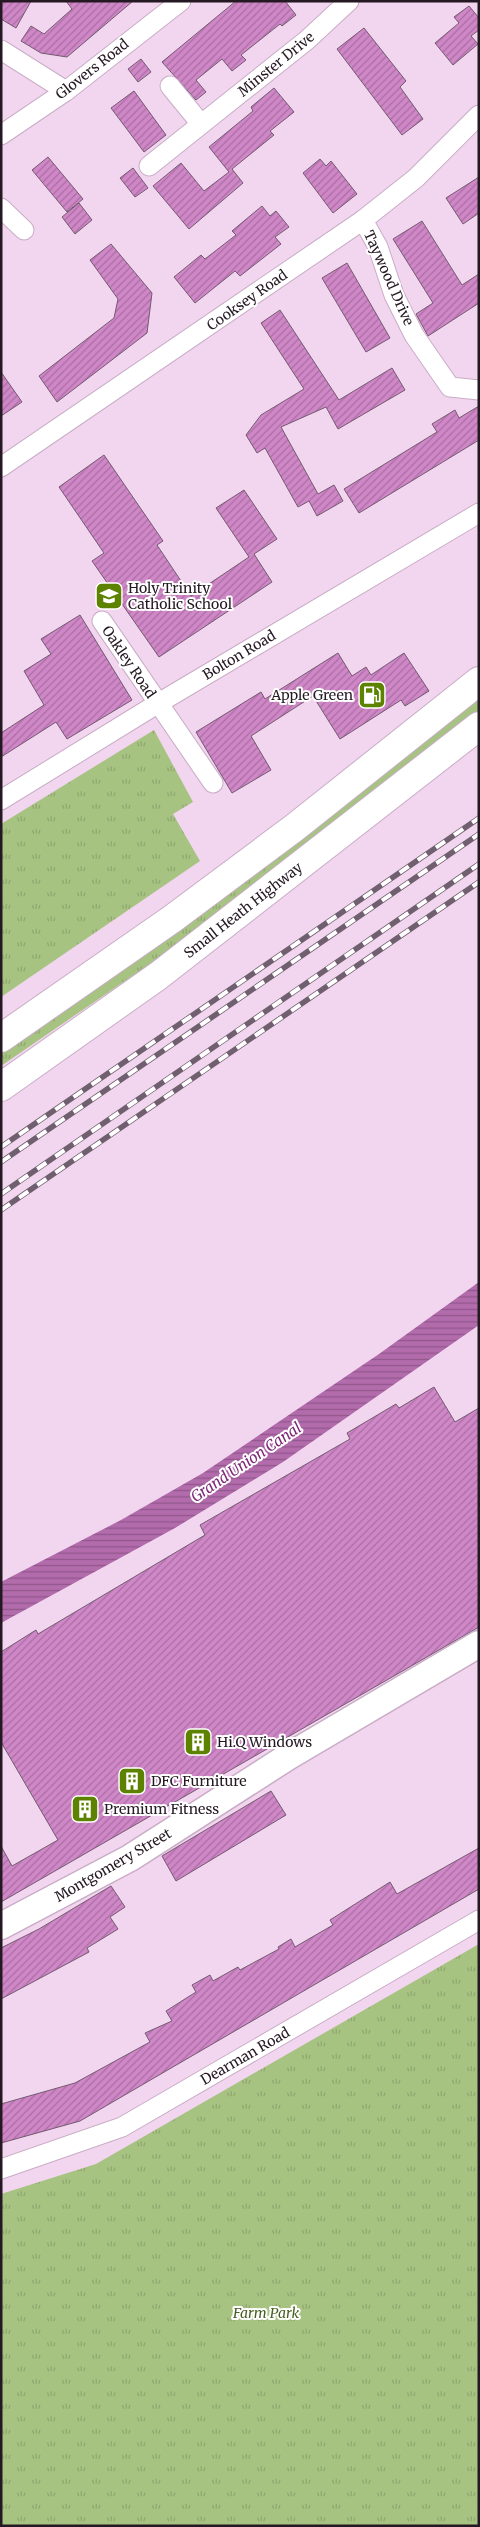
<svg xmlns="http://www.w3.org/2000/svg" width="480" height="2527" font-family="Merriweather,serif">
	<defs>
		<pattern id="grass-tufts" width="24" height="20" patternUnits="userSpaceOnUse" patternTransform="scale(1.25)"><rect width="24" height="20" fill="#a7c382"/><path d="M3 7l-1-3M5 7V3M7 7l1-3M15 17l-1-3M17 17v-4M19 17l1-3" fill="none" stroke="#90a770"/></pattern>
		<pattern id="water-rules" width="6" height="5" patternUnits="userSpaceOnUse" patternTransform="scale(1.25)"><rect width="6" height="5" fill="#b26bab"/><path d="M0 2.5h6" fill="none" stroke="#91578b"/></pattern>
		<pattern id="building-hatch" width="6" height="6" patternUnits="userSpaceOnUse" patternTransform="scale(1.25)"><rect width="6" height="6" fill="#d087c8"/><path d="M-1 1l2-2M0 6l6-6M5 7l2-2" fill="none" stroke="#a96ea2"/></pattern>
	</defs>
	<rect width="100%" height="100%" fill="#f2d5ee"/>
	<g fill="url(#grass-tufts)">
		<polygon points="479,695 479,712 151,963 1,1066 1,1052 111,974"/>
		<polygon points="154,730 193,802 173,814 200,861 1,997 1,824"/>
		<polygon points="479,1944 479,2526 1,2526 1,2194 96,2164"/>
	</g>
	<polygon fill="url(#water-rules)" points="479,1282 479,1325 283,1462 175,1528 1,1623 1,1582 121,1520 203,1473 379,1354"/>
	<g fill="url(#building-hatch)" stroke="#735a70">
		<polygon points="1,1 31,1 16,28 1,19"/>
		<polygon points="66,1 133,1 67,57 41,53 21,41 31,26 44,34 72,9"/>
		<polygon points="236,1 285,1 296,15 282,26 280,24 241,55 246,60 232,71 222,59 196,80 206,92 196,100 162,62"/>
		<polygon points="469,6 479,18 479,30 471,36 478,44 453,65 435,43 459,23 454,17"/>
		<polygon points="364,28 406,81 400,87 423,119 402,135 337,49"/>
		<polygon points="141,59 151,72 138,82 128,69"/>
		<polygon points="274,88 294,112 270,131 274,135 232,169 243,183 189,229 153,186 181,163 204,191 229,172 209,147 253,111 251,107"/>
		<polygon points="134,91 166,135 144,152 111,108"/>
		<polygon points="48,157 83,199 67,212 32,170"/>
		<polygon points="320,159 326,166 331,161 357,194 333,213 303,173"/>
		<polygon points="133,168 148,188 135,197 120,178"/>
		<polygon points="479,177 479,213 463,224 446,198"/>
		<polygon points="79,203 92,220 75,234 62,217"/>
		<polygon points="262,206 270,216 276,211 289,227 275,237 281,244 240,276 235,271 195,303 174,277 201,255 205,259 236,235 232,231"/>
		<polygon points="422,221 462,285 479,274 479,303 428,336 416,314 433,303 393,239"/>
		<polygon points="111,244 152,293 147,333 57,402 39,376 114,318 118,299 90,260"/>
		<polygon points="347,263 390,338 366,352 322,278"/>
		<polygon points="280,310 339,400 392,368 405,390 338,429 326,407 281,427 318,494 334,485 343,501 317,516 309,501 298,507 265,448 257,453 246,435 261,415 304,389 261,323"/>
		<polygon points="1,372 22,402 1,416"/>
		<polygon points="479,406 479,440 359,513 344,489 437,432 432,424 455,410 459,418"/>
		<polygon points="104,455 163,541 157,545 191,596 249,557 216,508 244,490 277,539 254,554 272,582 159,657 92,561 104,553 59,487"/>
		<polygon points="80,615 132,700 67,739 56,722 1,757 1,733 44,705 24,671 51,654 41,639"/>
		<polygon points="338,653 352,676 366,667 371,675 404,653 429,691 405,706 401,700 340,739 313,696 251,736 271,770 232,793 196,732 261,692 265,699"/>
		<polygon points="434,1387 455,1422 479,1408 479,1627 1,1902 1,1846 12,1866 58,1840 1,1742 1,1652 36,1630 38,1634 205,1535 200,1525 350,1439 347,1433 396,1404 399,1408"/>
		<polygon points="271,1791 286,1815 176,1881 162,1856"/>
		<polygon points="479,1848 479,1889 80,2121 1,2143 1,2104 75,2083 150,2042 145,2033 172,2021 166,2011 196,1992 192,1985 210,1975 213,1981 238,1967 240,1970 279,1949 278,1947 291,1939 295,1947 333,1925 330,1920 390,1882 397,1894"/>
		<polygon points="111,1886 125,1907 110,1917 118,1929 87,1948 89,1952 1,1999 1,1948 39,1929"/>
	</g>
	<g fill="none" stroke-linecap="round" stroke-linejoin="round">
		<g stroke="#c9adc6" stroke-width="21">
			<g id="street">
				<polyline points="1,50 66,91"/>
				<polyline points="170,86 201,124"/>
				<polyline points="1,135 66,91 181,1"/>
				<polyline points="149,166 307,40 349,1"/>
				<polyline points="1,208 24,230"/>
				<polyline points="363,220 378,247 394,295 414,335 450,387 479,390"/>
				<polyline points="1,467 363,220 416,178 479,115"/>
				<polyline points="102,621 213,783"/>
				<polyline points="1,800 157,704 479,513"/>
				<polyline points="1,2169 122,2127 479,1920"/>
			</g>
		</g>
		<g stroke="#c9adc6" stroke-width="29">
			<polyline id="secondary" points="1,1926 130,1858 289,1756 479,1644"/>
		</g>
		<g stroke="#c9adc6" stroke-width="30">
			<g id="highway">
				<polyline points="1,1038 172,919 294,828 479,681"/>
				<polyline points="1,1087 158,976 479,726"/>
			</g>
		</g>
		<use href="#street" stroke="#fff" stroke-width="19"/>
		<use href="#secondary" stroke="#fff" stroke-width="26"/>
		<use href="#highway" stroke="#fff" stroke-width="28"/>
		<g stroke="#705f6e" stroke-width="5.5">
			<g id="rail">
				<polyline points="1,1147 479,818"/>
				<polyline points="1,1162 479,834"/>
				<polyline points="1,1194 479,864"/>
				<polyline points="1,1210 479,882"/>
			</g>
		</g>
		<use href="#rail" stroke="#fff" stroke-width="4" stroke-dasharray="11" stroke-linecap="butt"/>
	</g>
	<defs>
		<g id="school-square" transform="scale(1.4375)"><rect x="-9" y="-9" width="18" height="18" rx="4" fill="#5c8200" stroke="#fff"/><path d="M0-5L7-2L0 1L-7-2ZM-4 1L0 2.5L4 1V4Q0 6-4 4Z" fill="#fff"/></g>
		<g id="fuel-square" transform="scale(1.4375)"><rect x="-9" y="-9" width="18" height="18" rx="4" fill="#5c8200" stroke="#fff"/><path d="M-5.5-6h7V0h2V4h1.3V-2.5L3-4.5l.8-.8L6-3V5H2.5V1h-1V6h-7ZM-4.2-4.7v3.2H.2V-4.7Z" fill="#fff"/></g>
		<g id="building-square" transform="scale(1.4375)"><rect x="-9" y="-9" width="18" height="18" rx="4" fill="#5c8200" stroke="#fff"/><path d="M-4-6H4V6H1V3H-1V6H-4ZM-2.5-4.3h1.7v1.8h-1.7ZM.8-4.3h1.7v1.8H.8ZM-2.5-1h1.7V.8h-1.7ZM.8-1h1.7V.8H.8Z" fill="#fff"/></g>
	</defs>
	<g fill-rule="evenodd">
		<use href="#school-square" x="109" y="596"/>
		<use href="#fuel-square" x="372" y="695"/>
		<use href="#building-square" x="198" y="1742"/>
		<use href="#building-square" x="132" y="1781"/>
		<use href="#building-square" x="85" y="1809"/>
	</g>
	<g text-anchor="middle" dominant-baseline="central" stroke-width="4" stroke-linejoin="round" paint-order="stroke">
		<g font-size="14" fill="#241922" stroke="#fff">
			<text transform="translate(276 64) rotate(-39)">Minster Drive</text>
			<text transform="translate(92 69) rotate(-38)">Glovers Road</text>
			<text transform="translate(389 278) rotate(66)">Taywood Drive</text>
			<text transform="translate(247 300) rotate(-35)">Cooksey Road</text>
			<text transform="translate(239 655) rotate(-31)">Bolton Road</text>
			<text transform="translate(129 662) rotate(56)">Oakley Road</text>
			<text transform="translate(243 910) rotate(-38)">Small Heath Highway</text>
			<text transform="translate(113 1865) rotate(-30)">Montgomery Street</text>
			<text transform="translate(245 2056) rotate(-30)">Dearman Road</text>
		</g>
		<g font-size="14" fill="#241922" stroke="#fff" text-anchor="start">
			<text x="128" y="588">Holy Trinity<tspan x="128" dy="16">Catholic School</tspan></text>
			<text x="353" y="695" text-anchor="end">Apple Green</text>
			<text x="217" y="1742">Hi.Q Windows</text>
			<text x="151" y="1781">DFC Furniture</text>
			<text x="104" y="1809">Premium Fitness</text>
		</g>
		<g font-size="14" font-style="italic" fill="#475e20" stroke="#fff">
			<text x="266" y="2313">Farm Park</text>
		</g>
		<g font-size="15" font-style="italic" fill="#7d2777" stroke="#fff">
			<text transform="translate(246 1462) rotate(-34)">Grand Union Canal</text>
		</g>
	</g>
	<rect width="480" height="2527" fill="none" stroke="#241922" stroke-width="5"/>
</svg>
